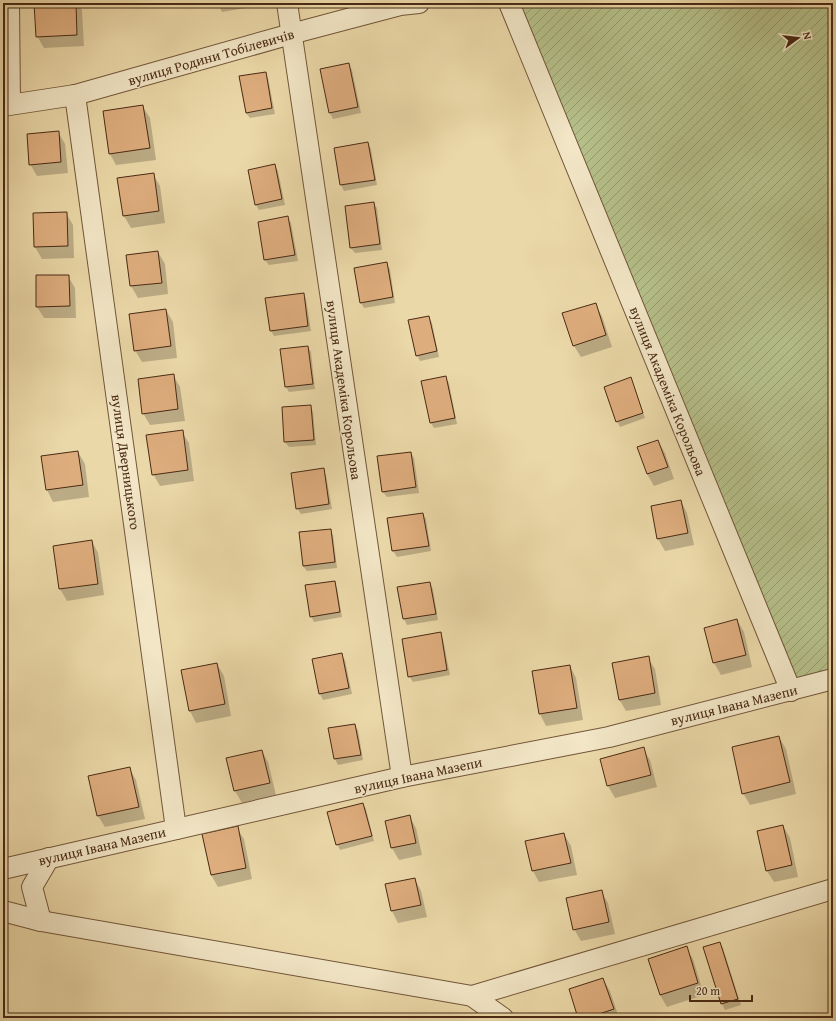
<svg xmlns="http://www.w3.org/2000/svg" width="836" height="1021" font-family="'Gentium Book Plus',serif">
	<defs>
		<pattern id="garden-furrows" width="10" height="10" patternUnits="userSpaceOnUse"><rect width="10" height="10" fill="#b5bf89"/><path d="M-1 1l2-2M0 10L10 0M9 11l2-2" fill="none" stroke="#959b6f"/></pattern>
	</defs>
	<rect width="100%" height="100%" fill="#ebd8a8"/>
	<filter id="stains"><feTurbulence type="fractalNoise" baseFrequency=".005" numOctaves="4"/><feColorMatrix values="0 0 0 0 .2 0 0 0 0 .09 0 0 0 0 .02 0 0 0 .5 -.17"/></filter>
	<radialGradient id="worn" r=".72"><stop offset=".6" stop-color="#630" stop-opacity="0"/><stop offset="1" stop-color="#630" stop-opacity=".3"/></radialGradient>
	<polygon fill="url(#garden-furrows)" stroke="#7f744e" points="509,3 833,3 833,679 791,691"/>
	<g fill="#0003">
		<polygon points="35,3 78,3 82,10 84,46 44,48 37,36"/>
		<polygon points="218,3 257,3 257,6 222,12"/>
		<polygon points="349,65 352,70 361,113 333,119 330,113 322,70"/>
		<polygon points="265,73 268,78 275,114 250,118 246,113"/>
		<polygon points="143,107 150,118 156,160 116,165 110,154"/>
		<polygon points="58,132 65,144 68,173 37,176 30,164"/>
		<polygon points="368,143 371,149 377,185 344,191 341,185 335,149"/>
		<polygon points="275,165 278,171 285,205 259,210 256,205"/>
		<polygon points="153,174 160,186 165,223 131,228 124,216"/>
		<polygon points="373,203 377,208 382,250 355,253 351,248"/>
		<polygon points="66,213 73,225 74,258 42,259 35,247"/>
		<polygon points="288,218 291,223 298,261 269,265 265,260 259,222"/>
		<polygon points="158,252 165,264 168,294 138,298 131,286 127,256"/>
		<polygon points="386,263 390,269 395,303 364,308 361,303"/>
		<polygon points="68,276 75,288 76,318 44,318 37,307"/>
		<polygon points="303,294 306,299 311,331 274,336 271,331"/>
		<polygon points="595,304 602,316 612,347 581,357 574,346 564,314"/>
		<polygon points="166,310 173,322 177,358 142,362 135,350"/>
		<polygon points="429,317 432,323 439,357 420,361 417,355"/>
		<polygon points="308,347 311,352 315,389 289,392 286,387"/>
		<polygon points="173,375 180,387 185,421 150,425 143,413"/>
		<polygon points="446,378 449,383 457,424 434,428 431,423 423,382"/>
		<polygon points="630,379 633,384 645,418 620,427 617,421"/>
		<polygon points="310,406 313,412 316,445 289,447 285,442"/>
		<polygon points="182,432 189,443 194,481 160,486 153,474"/>
		<polygon points="658,441 665,453 674,479 654,486 647,474"/>
		<polygon points="78,452 85,464 89,497 53,502 47,490 42,457"/>
		<polygon points="411,453 414,458 419,493 387,497 383,492 378,457"/>
		<polygon points="323,469 326,475 332,509 301,514 297,508"/>
		<polygon points="681,501 687,513 694,545 665,551 658,539 652,507"/>
		<polygon points="423,514 426,519 431,551 397,557 393,551 388,519"/>
		<polygon points="330,530 333,535 337,568 307,571 303,566"/>
		<polygon points="92,541 98,553 104,595 67,601 60,589 54,547"/>
		<polygon points="334,582 337,588 342,617 314,622 311,616"/>
		<polygon points="430,583 433,589 438,620 407,625 404,619 399,588"/>
		<polygon points="737,620 744,632 752,667 721,675 714,663 705,629"/>
		<polygon points="440,633 443,639 450,675 413,682 409,676"/>
		<polygon points="341,654 345,660 352,694 323,700 320,694 313,660"/>
		<polygon points="648,658 655,669 661,705 626,711 619,699"/>
		<polygon points="217,664 224,676 231,716 196,723 190,711 182,671"/>
		<polygon points="570,666 576,678 583,720 546,726 540,714"/>
		<polygon points="354,725 358,730 363,760 338,765 335,759 330,729"/>
		<polygon points="779,737 786,749 796,794 750,805 743,793"/>
		<polygon points="643,749 650,760 657,787 615,798 608,786 601,759"/>
		<polygon points="262,751 268,762 276,795 242,803 235,791 227,759"/>
		<polygon points="129,768 136,780 145,819 105,827 98,816"/>
		<polygon points="363,804 366,809 374,841 340,850 337,844"/>
		<polygon points="409,816 416,828 422,855 399,860 392,848 386,821"/>
		<polygon points="783,826 790,838 798,877 774,882 767,871"/>
		<polygon points="237,828 244,839 252,879 218,887 211,875"/>
		<polygon points="564,834 571,846 577,875 539,882 533,871"/>
		<polygon points="415,879 421,891 427,917 398,923 392,911"/>
		<polygon points="601,891 608,903 615,934 581,941 574,929"/>
		<polygon points="720,943 723,948 741,1005 725,1010 722,1004 704,948"/>
		<polygon points="686,948 693,959 704,995 667,1007 660,995"/>
		<polygon points="603,979 610,991 619,1018 580,1018"/>
	</g>
	<g fill="#dead7e" stroke="#492a14">
		<polygon points="34,3 76,3 77,35 36,37"/>
		<polygon points="217,3 238,3 218,6"/>
		<polygon points="349,63 358,107 329,113 320,69"/>
		<polygon points="266,72 272,108 246,113 239,76"/>
		<polygon points="143,105 150,148 109,154 103,111"/>
		<polygon points="59,131 61,162 29,165 27,134"/>
		<polygon points="368,142 375,180 340,185 334,148"/>
		<polygon points="275,164 282,199 255,205 248,170"/>
		<polygon points="154,173 159,211 123,216 117,178"/>
		<polygon points="374,202 380,244 350,248 345,206"/>
		<polygon points="67,212 68,246 34,247 33,213"/>
		<polygon points="288,216 295,255 264,260 258,222"/>
		<polygon points="158,251 162,283 130,286 126,255"/>
		<polygon points="387,262 393,297 360,303 354,268"/>
		<polygon points="36,275 69,275 70,306 36,307"/>
		<polygon points="304,293 308,326 270,331 265,298"/>
		<polygon points="596,303 606,335 573,346 562,313"/>
		<polygon points="166,309 171,346 134,351 129,314"/>
		<polygon points="429,316 437,351 416,356 408,320"/>
		<polygon points="308,346 313,384 285,387 280,349"/>
		<polygon points="174,374 178,409 142,414 138,379"/>
		<polygon points="446,376 455,418 430,423 421,381"/>
		<polygon points="631,377 643,413 616,422 604,387"/>
		<polygon points="311,405 314,440 284,442 282,407"/>
		<polygon points="183,430 188,470 152,475 146,435"/>
		<polygon points="658,440 668,467 647,474 637,447"/>
		<polygon points="78,451 83,485 46,490 41,456"/>
		<polygon points="411,452 416,487 382,492 377,456"/>
		<polygon points="324,468 329,504 296,509 291,473"/>
		<polygon points="681,500 688,533 657,539 651,506"/>
		<polygon points="423,513 429,546 392,551 387,518"/>
		<polygon points="331,529 335,562 303,566 299,532"/>
		<polygon points="92,540 98,584 59,589 53,546"/>
		<polygon points="335,581 340,612 310,617 305,585"/>
		<polygon points="430,582 436,614 403,619 397,587"/>
		<polygon points="737,619 746,655 713,663 704,628"/>
		<polygon points="441,632 447,670 408,677 402,639"/>
		<polygon points="342,653 349,688 319,694 312,659"/>
		<polygon points="649,656 655,693 619,700 612,663"/>
		<polygon points="217,663 225,704 189,711 181,670"/>
		<polygon points="570,665 577,708 539,714 532,671"/>
		<polygon points="355,724 361,755 334,759 328,728"/>
		<polygon points="779,736 790,782 742,794 732,747"/>
		<polygon points="644,747 651,775 607,786 600,759"/>
		<polygon points="262,750 270,783 234,791 226,758"/>
		<polygon points="130,767 139,807 97,816 88,776"/>
		<polygon points="363,803 372,836 336,845 327,812"/>
		<polygon points="410,815 416,843 391,848 385,821"/>
		<polygon points="783,825 792,865 766,871 757,831"/>
		<polygon points="238,826 246,868 211,875 202,834"/>
		<polygon points="564,833 571,863 532,871 525,841"/>
		<polygon points="415,878 421,905 391,911 385,884"/>
		<polygon points="602,890 609,922 573,930 566,898"/>
		<polygon points="720,942 738,999 721,1004 703,947"/>
		<polygon points="687,946 698,983 660,995 648,959"/>
		<polygon points="603,978 614,1009 587,1018 578,1018 569,989"/>
	</g>
	<g fill="none" stroke-linecap="round" stroke-linejoin="round">
		<g stroke="#725639" stroke-width="22">
			<g id="street">
				<polyline points="9,3 10,104"/>
				<polyline points="287,3 402,777"/>
				<polyline points="509,3 791,691"/>
				<polyline points="75,95 176,829"/>
				<polyline points="3,106 75,95 291,34 400,5 419,3"/>
				<polyline points="3,869 402,777 609,737 833,679"/>
				<polyline points="3,911 41,921 472,996 503,1018"/>
				<polyline points="41,921 32,887 49,858"/>
				<polyline points="472,996 833,889"/>
			</g>
		</g>
		<use href="#street" stroke="#f2e6c6" stroke-width="20"/>
	</g>
	<g text-anchor="middle" dominant-baseline="central" stroke-width="3" stroke-linejoin="round" paint-order="stroke">
		<g font-size="14" fill="#492a14" stroke="#f2e6c6">
			<text transform="translate(211 57) rotate(-16)">вулиця Родини Тобілевичів</text>
			<text transform="translate(344 390) rotate(82)">вулиця Академіка Корольова</text>
			<text transform="translate(668 391) rotate(68)">вулиця Академіка Корольова</text>
			<text transform="translate(126 462) rotate(82)">вулиця Дверницького</text>
			<text transform="translate(734 705) rotate(-14)">вулиця Івана Мазепи</text>
			<text transform="translate(418 775) rotate(-12)">вулиця Івана Мазепи</text>
			<text transform="translate(102 846) rotate(-13)">вулиця Івана Мазепи</text>
		</g>
	</g>
	<rect width="836" height="1021" fill="none" stroke="#ebd8a8" stroke-width="16"/>
	<rect x="4" y="4" width="828" height="1013" fill="none" stroke="#492a14" stroke-width="2"/>
	<rect x="8" y="8" width="820" height="1005" fill="none" stroke="#492a14"/>
	<g transform="translate(798 38) rotate(75)" stroke="#f2e6c6" stroke-width="3" paint-order="stroke">
	<path d="M0-3L7 15L0 10L-7 15Z" fill="#492a14"/>
	<text y="-6" font-size="11" font-weight="bold" text-anchor="middle" fill="#492a14">N</text>
	</g>
	<path d="M690 995v6h62v-6" fill="none" stroke="#492a14" stroke-width="2"/>
	<text x="696" y="995" font-size="12" fill="#492a14" stroke="#f2e6c6" stroke-width="3" paint-order="stroke">20 m</text>
	<rect width="100%" height="100%" filter="url(#stains)"/>
	<rect width="100%" height="100%" fill="url(#worn)"/>
</svg>
